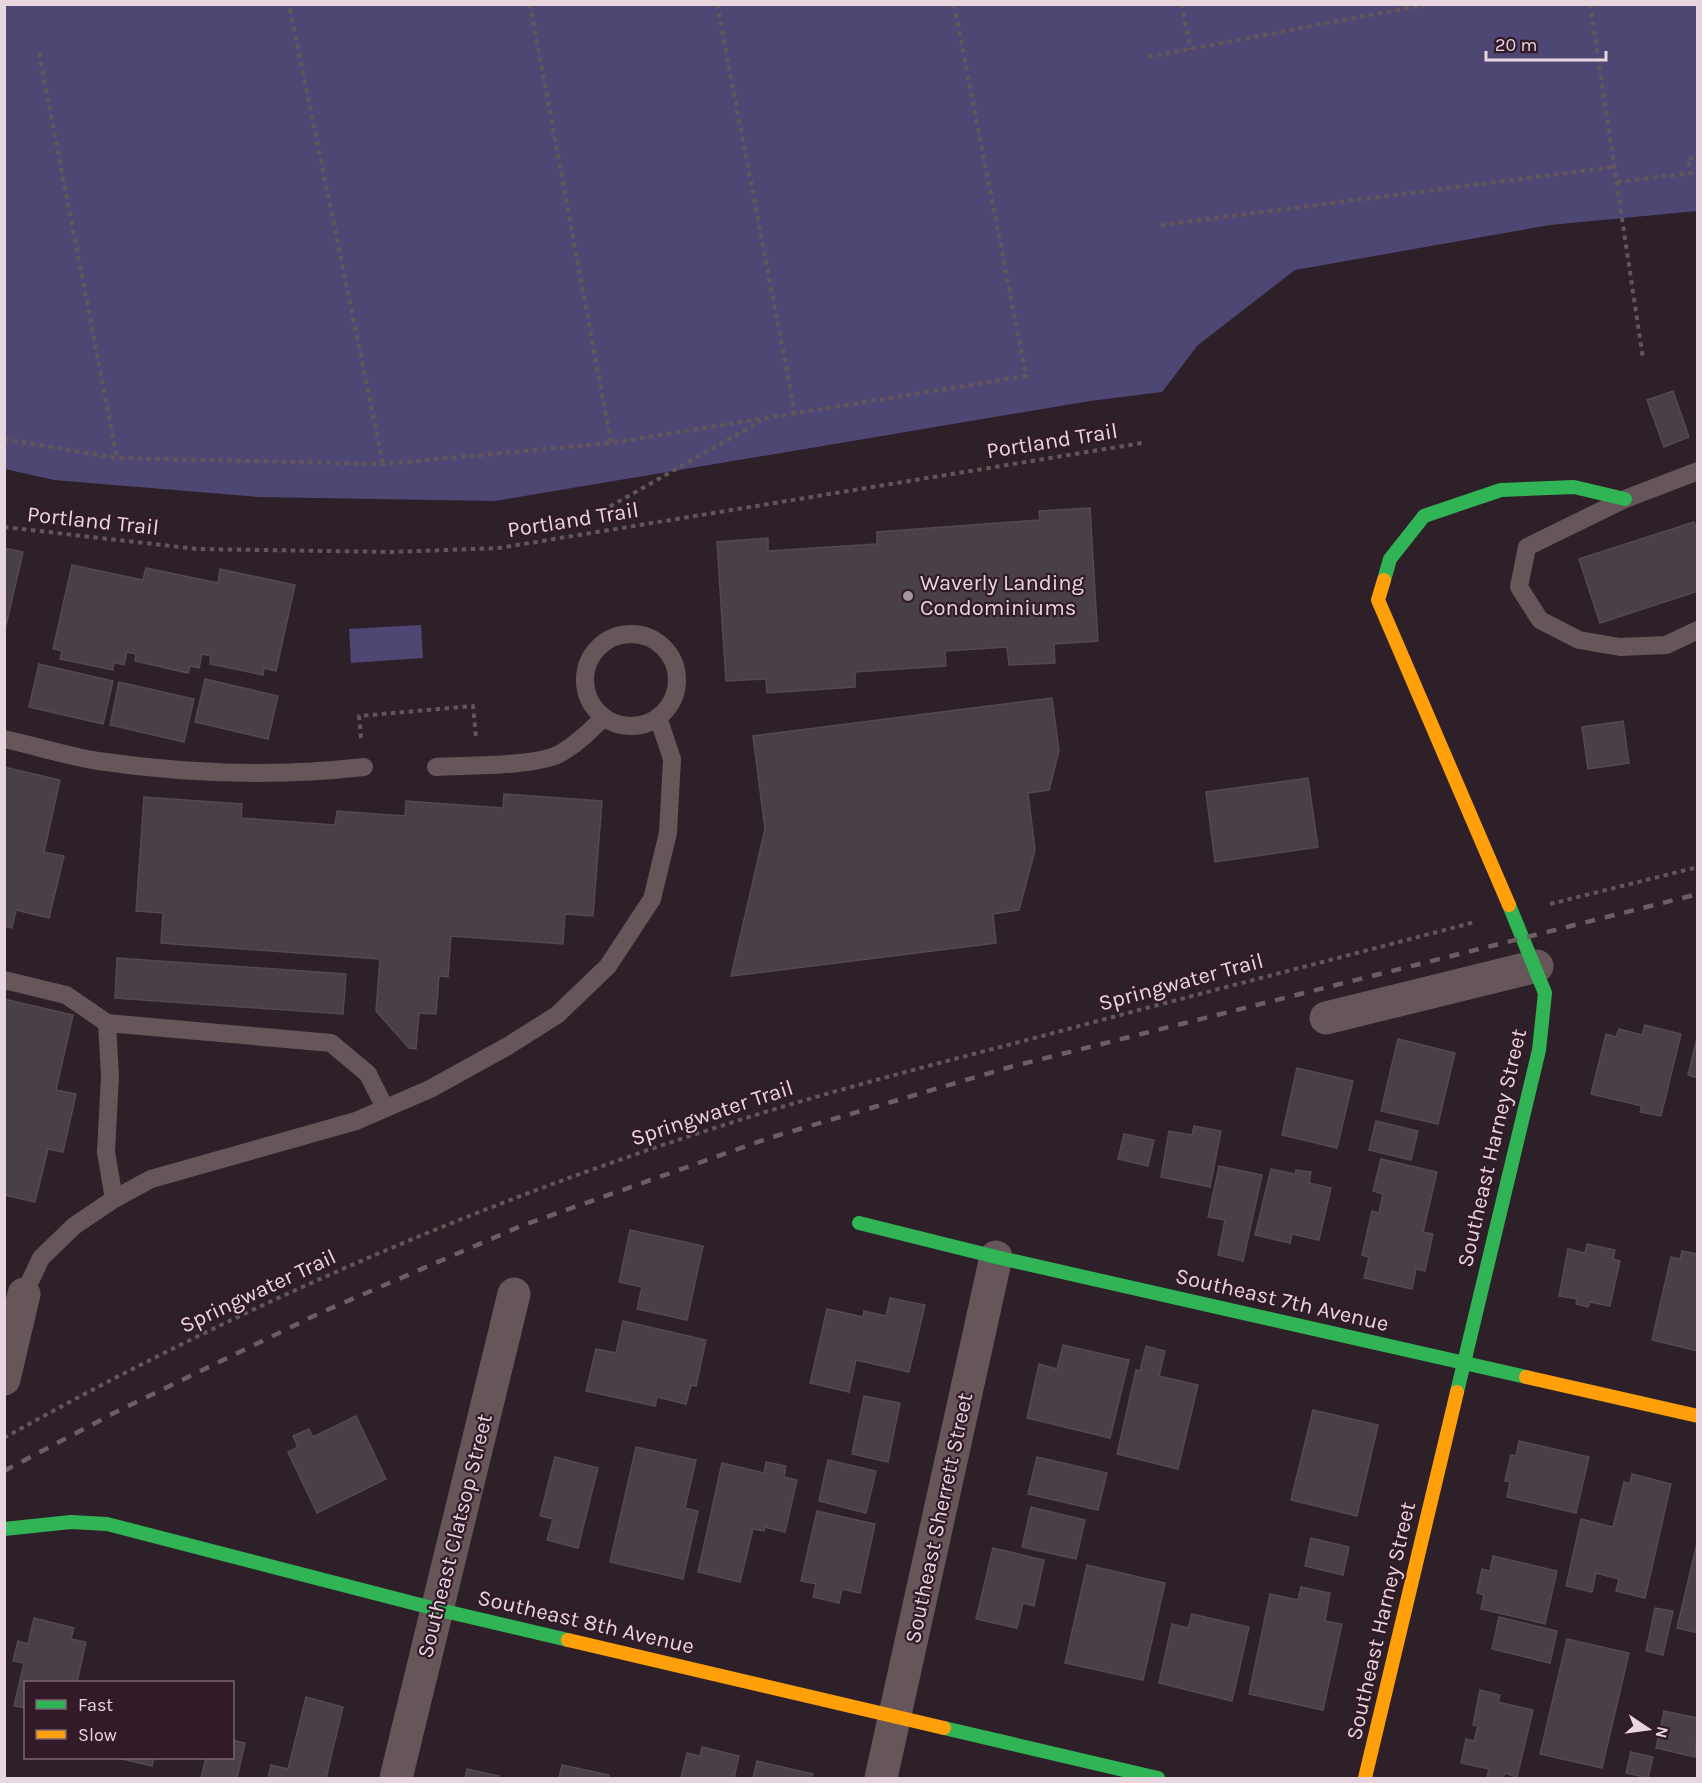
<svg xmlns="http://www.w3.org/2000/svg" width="1702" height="1783" font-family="Karla,sans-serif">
	<rect width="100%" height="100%" fill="#2d2028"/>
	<g fill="#4e4774">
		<polygon points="5,4 1697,5 1697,211 1550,225 1295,270 1198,345 1162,392 1090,401 495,501 258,497 54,480 5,469"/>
		<polygon points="421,625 423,658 351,663 349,629"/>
	</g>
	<g fill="#493f47" stroke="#524951" stroke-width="1.5">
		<polygon points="1673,391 1689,437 1664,447 1647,400"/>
		<polygon points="1090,508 1098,641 1054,644 1055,663 1009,665 1007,647 945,651 946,666 855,672 855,687 767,693 766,679 726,681 717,542 768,538 768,551 877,544 877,532 1040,520 1039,511"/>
		<polygon points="1694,522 1698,533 1698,591 1600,623 1579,559"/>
		<polygon points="4,548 23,552 4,634"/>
		<polygon points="72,565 143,580 146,568 218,583 220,569 295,585 276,671 264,668 263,675 210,664 211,656 202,654 199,668 190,666 188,673 135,661 136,654 127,652 124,665 114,662 113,670 60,659 62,651 53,649"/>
		<polygon points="39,664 113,681 103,724 29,707"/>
		<polygon points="205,679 278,696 268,739 195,722"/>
		<polygon points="119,682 194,699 184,742 110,725"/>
		<polygon points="1052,698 1059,751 1049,790 1028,793 1035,850 1019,910 993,914 996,943 731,976 765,829 753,736"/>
		<polygon points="1623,721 1629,763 1588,769 1582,727"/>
		<polygon points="4,767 60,780 44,852 64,856 49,918 16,910 12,928 4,926"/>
		<polygon points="1308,778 1318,847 1215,862 1206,792"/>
		<polygon points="504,794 602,801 593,916 565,914 563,944 451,936 448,977 439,976 436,1014 419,1013 416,1049 409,1048 376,1011 380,959 161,943 163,913 136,911 144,797 242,804 241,818 335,825 337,811 405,816 406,801 503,808"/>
		<polygon points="117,958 346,974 343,1014 115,998"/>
		<polygon points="4,999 73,1015 56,1090 76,1094 63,1152 48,1149 35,1202 4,1195"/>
		<polygon points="1645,1025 1681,1034 1661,1116 1640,1112 1642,1106 1591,1094 1606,1034 1616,1037 1619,1029 1642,1035"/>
		<polygon points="1698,1034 1698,1078 1688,1075"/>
		<polygon points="1398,1039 1455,1053 1438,1124 1381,1111"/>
		<polygon points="1297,1068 1353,1081 1337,1148 1282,1135"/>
		<polygon points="1376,1121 1418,1131 1411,1160 1369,1150"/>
		<polygon points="1194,1126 1221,1131 1210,1187 1161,1177 1169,1131 1192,1135"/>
		<polygon points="1124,1134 1154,1140 1148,1166 1118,1159"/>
		<polygon points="1381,1159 1437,1172 1423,1232 1433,1234 1425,1271 1416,1269 1412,1289 1364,1278 1369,1257 1362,1255 1372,1211 1379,1213 1383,1194 1373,1191"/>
		<polygon points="1219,1166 1262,1175 1243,1261 1218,1255 1225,1220 1208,1217"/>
		<polygon points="1271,1169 1295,1174 1296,1170 1311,1172 1309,1183 1331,1188 1319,1240 1292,1234 1290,1243 1255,1235"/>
		<polygon points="630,1230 703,1246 687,1320 637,1309 642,1287 619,1282"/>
		<polygon points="1587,1244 1615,1250 1613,1259 1620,1261 1610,1306 1590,1302 1588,1307 1576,1304 1577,1299 1559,1296 1568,1249 1585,1253"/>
		<polygon points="1682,1251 1698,1254 1698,1351 1652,1340 1671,1257 1680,1259"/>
		<polygon points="890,1298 925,1305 909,1372 856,1360 849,1392 810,1383 827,1309 863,1317 864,1311 886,1316"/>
		<polygon points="623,1321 706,1340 696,1386 691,1385 686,1404 657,1397 655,1406 586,1391 596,1349 616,1353"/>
		<polygon points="1063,1345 1129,1360 1110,1438 1027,1418 1039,1364 1057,1369"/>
		<polygon points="1146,1346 1165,1351 1159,1376 1198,1385 1178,1469 1117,1454 1136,1370 1140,1371"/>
		<polygon points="864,1396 900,1403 888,1462 852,1454"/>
		<polygon points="1313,1410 1378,1425 1357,1516 1291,1500"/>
		<polygon points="356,1416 386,1479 317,1513 288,1452 298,1447 293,1436 309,1429 313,1437"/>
		<polygon points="1519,1441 1589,1457 1576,1513 1507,1497 1510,1482 1505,1481 1511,1455 1516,1456"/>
		<polygon points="636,1447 696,1460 685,1508 698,1511 683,1579 610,1562"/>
		<polygon points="555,1457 598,1468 578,1548 547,1540 553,1519 540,1516"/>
		<polygon points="1037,1457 1107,1473 1098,1510 1028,1494"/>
		<polygon points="828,1460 876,1471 866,1513 819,1501"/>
		<polygon points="766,1462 786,1466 784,1477 797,1480 785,1532 765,1527 764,1531 753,1529 740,1582 698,1572 722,1463 764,1473"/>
		<polygon points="1632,1474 1671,1484 1645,1598 1616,1591 1619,1579 1596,1573 1592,1592 1566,1586 1581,1519 1613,1527 1624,1482 1630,1484"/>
		<polygon points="1031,1507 1085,1520 1076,1559 1022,1547"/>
		<polygon points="817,1511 875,1524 860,1593 842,1589 839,1603 813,1597 816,1584 801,1581"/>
		<polygon points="1311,1538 1349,1547 1343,1575 1305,1566"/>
		<polygon points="1698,1539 1698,1633 1677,1628"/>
		<polygon points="993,1548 1044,1560 1034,1606 1023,1603 1017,1628 976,1619"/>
		<polygon points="1493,1556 1557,1571 1545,1624 1481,1609 1484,1595 1477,1593 1482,1569 1490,1571"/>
		<polygon points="1087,1565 1165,1583 1143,1680 1065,1663"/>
		<polygon points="1301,1587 1330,1593 1325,1621 1342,1624 1323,1710 1249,1694 1270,1594 1298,1600"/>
		<polygon points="1655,1608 1673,1611 1663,1655 1646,1651"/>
		<polygon points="1192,1614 1249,1627 1232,1701 1159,1683 1172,1624 1188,1628"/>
		<polygon points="1499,1617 1557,1631 1550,1663 1492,1649"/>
		<polygon points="34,1618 74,1628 71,1639 86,1642 77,1682 26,1682 26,1708 14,1706 24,1663 13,1661 18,1641 28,1644"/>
		<polygon points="1567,1639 1629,1653 1602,1768 1540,1754"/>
		<polygon points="1480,1690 1500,1695 1498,1702 1533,1710 1517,1777 1505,1773 1503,1778 1487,1777 1489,1769 1461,1763 1466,1739 1474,1741 1478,1726 1473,1725"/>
		<polygon points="306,1697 343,1707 326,1778 268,1778 271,1765 288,1769"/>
		<polygon points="1664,1711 1698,1718 1695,1757 1656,1748"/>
		<polygon points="232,1740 245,1743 237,1778 201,1778 206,1758 232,1758"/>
		<polygon points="702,1747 739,1756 734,1778 681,1778 687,1753 700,1756"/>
		<polygon points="1631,1752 1653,1757 1648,1778 1626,1773"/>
		<polygon points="118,1758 154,1758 152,1766"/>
		<polygon points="757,1761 813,1774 811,1778 753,1778"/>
		<polygon points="562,1765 609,1775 608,1778 559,1778"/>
		<polygon points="467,1769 499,1776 498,1778 465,1778"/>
	</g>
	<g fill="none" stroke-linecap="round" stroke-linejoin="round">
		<g stroke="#625659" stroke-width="4" stroke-dasharray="4.5 4.5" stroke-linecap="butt">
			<polyline points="530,4 611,443"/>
			<polyline points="717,4 795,414"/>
			<polyline points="1181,4 1191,50"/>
			<polyline points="1590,4 1643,359"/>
			<polyline points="290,9 383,464"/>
			<polyline points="39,53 117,458"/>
			<polyline points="1148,57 1429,4"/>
			<polyline points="1617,182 1691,173 1688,159 1698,157"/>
			<polyline points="1161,225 1614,167"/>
			<polyline points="4,439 117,458 383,464 611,443 1026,376 954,4"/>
			<polyline points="602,511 761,421"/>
			<polyline points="4,527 197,549 392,552 499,548 1142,443"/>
			<polyline points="361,738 359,716 473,706 476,737"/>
			<polyline points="1550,904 1698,867"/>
			<path d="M4 1438C232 1310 475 1204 724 1125 829 1091 936 1064 1042 1036 1186 997 1331 960 1475 922"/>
		</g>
		<g stroke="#665659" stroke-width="18">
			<polyline points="1698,471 1625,499 1527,547 1519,587 1540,620 1579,640 1620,647 1666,645 1698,630"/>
			<circle cx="631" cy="680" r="46"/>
			<path d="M4 739C36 746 67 756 98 761 187 774 275 777 364 767"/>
			<path d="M436 767C467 765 536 767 561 753 578 743 591 730 604 717"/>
			<polyline points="4,980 66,995 107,1023 331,1043 368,1074 385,1108"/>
			<polyline points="107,1023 110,1076 106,1152 114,1199"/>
			<polyline points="24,1294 41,1258 74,1226 114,1199 151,1179 356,1121 430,1089 508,1046 557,1015 608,966 652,899 668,833 672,759 658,717"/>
		</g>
		<g stroke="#665659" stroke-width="33">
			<polyline points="1326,1018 1537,966"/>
			<polyline points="4,1379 24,1294"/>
			<polyline points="396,1778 514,1294"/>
			<polyline points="881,1778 996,1257"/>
		</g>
		<g stroke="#30b455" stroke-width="14">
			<polyline points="1384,580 1390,559 1424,516 1501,490 1574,487 1625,499"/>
			<polyline points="859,1223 996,1257 1526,1377"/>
			<polyline points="1457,1392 1539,1050 1545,993 1509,905"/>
			<polyline points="4,1529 71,1522 107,1524 436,1609 568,1640"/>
			<polyline points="944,1728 1158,1778"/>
		</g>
		<g stroke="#ff9f0a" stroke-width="14">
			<polyline points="1384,580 1378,600 1509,905"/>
			<polyline points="1526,1377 1698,1416"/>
			<polyline points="568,1640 944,1728"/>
			<polyline points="1365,1778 1457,1392"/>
		</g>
		<polyline stroke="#6b5e64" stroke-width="4.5" stroke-dasharray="10 10" stroke-linecap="butt" points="4,1471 116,1412 320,1313 521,1226 769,1138 1010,1067 1698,894"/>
	</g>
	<circle fill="#a696a0" stroke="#331a29" stroke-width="2" cx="908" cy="596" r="6"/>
	<g text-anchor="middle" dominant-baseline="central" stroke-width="4.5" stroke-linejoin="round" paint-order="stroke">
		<g font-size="22" fill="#e7d6e0" stroke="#331a29">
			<text transform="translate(1052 441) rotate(-9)">Portland Trail</text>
			<text transform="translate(573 520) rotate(-9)">Portland Trail</text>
			<text transform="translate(93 521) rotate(6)">Portland Trail</text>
			<text transform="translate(1181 982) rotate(-15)">Springwater Trail</text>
			<text transform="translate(712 1113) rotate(-18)">Springwater Trail</text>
			<text transform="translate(1492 1148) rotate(-77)">Southeast Harney Street</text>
			<text transform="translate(258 1291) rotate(-25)">Springwater Trail</text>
			<text transform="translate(1282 1300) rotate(13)">Southeast 7th Avenue</text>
			<text transform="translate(939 1518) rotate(-78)">Southeast Sherrett Street</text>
			<text transform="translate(455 1536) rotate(-76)">Southeast Clatsop Street</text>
			<text transform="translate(1381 1621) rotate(-77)">Southeast Harney Street</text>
			<text transform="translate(586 1622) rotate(13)">Southeast 8th Avenue</text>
		</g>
		<g font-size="22" fill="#e7d6e0" stroke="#331a29" text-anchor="start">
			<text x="920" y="583">Waverly Landing<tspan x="920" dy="25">Condominiums</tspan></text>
		</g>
	</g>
	<rect width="1702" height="1783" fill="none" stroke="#e7d6e0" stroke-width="12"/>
	<rect x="24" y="1681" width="210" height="78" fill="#331a29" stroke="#7b6572" stroke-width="1.5"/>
	<rect x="36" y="1700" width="30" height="9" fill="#30b455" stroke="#7b6572" stroke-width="1.5"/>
	<text x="78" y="1711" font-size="18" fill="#e7d6e0">Fast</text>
	<rect x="36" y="1730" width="30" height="9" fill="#ff9f0a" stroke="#7b6572" stroke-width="1.5"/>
	<text x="78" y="1741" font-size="18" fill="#e7d6e0">Slow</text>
	<g transform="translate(1648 1729) rotate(103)" stroke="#331a29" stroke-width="4.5" paint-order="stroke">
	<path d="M0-4.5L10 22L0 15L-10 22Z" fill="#e7d6e0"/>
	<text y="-9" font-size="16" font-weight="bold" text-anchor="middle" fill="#e7d6e0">N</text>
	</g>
	<path d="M1486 51v9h120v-9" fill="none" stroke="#e7d6e0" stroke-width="3"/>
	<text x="1495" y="51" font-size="18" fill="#e7d6e0" stroke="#331a29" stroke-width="4.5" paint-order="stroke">20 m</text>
</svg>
